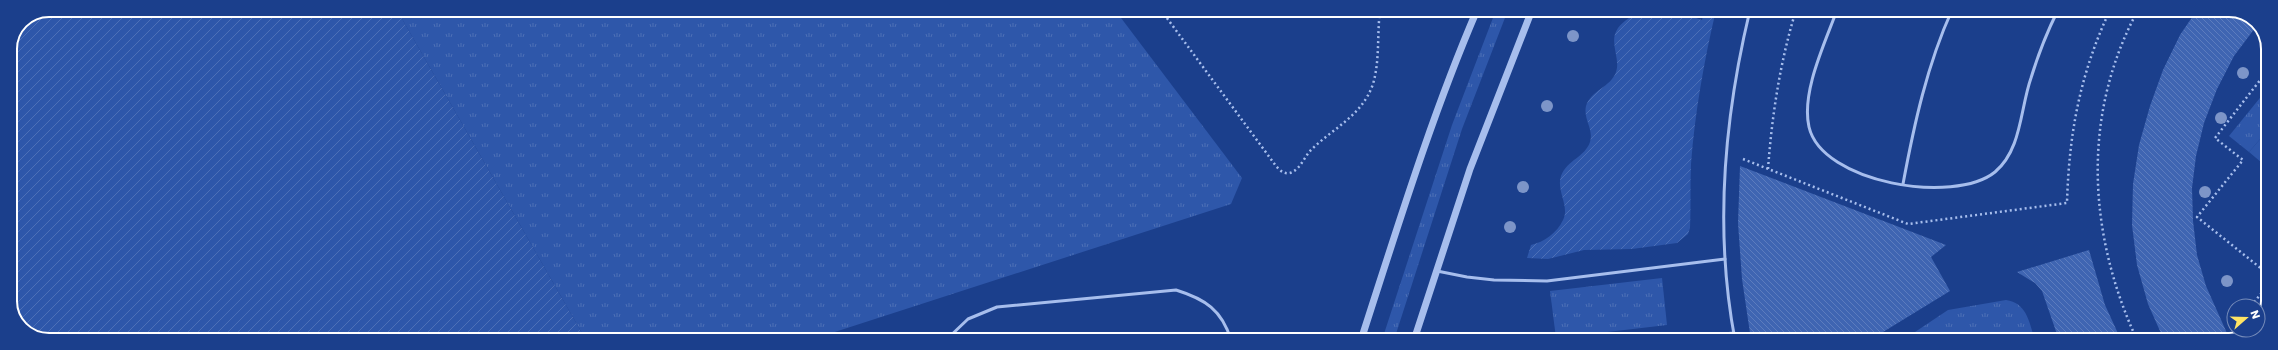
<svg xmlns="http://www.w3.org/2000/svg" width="2278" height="350" font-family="Poppins,sans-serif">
	<defs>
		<pattern id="grass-tufts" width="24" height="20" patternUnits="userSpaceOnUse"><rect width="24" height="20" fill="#2e57aa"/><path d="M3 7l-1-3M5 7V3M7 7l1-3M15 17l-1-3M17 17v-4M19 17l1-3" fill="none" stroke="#4d70b7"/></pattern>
		<pattern id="garden-furrows" width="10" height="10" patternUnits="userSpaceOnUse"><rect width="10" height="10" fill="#2e57aa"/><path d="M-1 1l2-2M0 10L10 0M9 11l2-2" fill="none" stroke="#4d70b7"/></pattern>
		<pattern id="building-back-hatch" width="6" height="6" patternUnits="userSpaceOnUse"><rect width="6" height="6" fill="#3f65b2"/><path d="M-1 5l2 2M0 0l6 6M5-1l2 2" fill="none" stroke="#5c7cbe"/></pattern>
	</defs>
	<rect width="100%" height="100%" fill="#1b3f8c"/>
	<g fill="url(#grass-tufts)">
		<polygon points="397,10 1115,10 1242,178 1231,204 810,340 586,340"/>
		<polygon points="1496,10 1508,10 1462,129 1394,340 1382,340 1452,125"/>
		<polygon points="2268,88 2268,130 2249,152 2229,136"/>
		<polygon points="1662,278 1667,325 1556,338 1550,291"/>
		<path d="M2006 300C2027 303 2029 322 2035 340H1903L1948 310Z"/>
	</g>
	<g fill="url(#garden-furrows)">
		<polygon points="49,10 397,10 586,340 43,340 21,329 10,306 10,49 21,21"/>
		<path d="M1638 10H1672L1702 20 1705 10H1716C1704 61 1695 112 1691 164 1690 185 1691 206 1690 228L1688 234 1677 243 1632 249 1584 250 1548 259 1527 258 1531 245C1544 242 1557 233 1563 220 1570 206 1556 191 1561 176 1567 160 1585 157 1590 142 1594 129 1583 119 1586 106 1591 90 1611 87 1616 72 1621 58 1608 42 1618 28 1623 21 1632 17 1638 10Z"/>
	</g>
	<polygon fill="#2e57aa" points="2268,130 2268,168 2249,152"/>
	<g fill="url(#building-back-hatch)">
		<polygon points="2197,10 2235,10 2257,21 2258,24 2234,56 2217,89 2204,123 2196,156 2192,188 2193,221 2197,255 2206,286 2230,340 2164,340 2148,304 2137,265 2132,225 2133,184 2139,145 2150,106 2163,70 2180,35"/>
		<polygon points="1740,166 1946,245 1931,257 1950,291 1870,340 1751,340 1742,279 1738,223"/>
		<polygon points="2089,250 2105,305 2121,340 2059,340 2042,291 2035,283 2017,272"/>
	</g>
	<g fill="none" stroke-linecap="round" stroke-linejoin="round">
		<g stroke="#a7beed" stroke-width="2.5" stroke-dasharray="2 3" stroke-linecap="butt">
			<path d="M1161 10 1276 166C1281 172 1287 176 1294 171 1301 167 1305 156 1311 150 1333 128 1362 116 1373 84 1380 60 1377 34 1380 10"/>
			<path d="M1743 159 1908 224 2067 203C2069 133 2080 74 2110 10"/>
			<path d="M1768 169C1772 115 1780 62 1796 10"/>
			<polyline points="2268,274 2197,217 2243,160 2215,138 2268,70"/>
			<polyline points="2251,306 2268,285"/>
			<polyline points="2258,322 2259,323"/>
			<path d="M2137 340C2088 234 2081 115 2138 10"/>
		</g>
		<g stroke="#a7beed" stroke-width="3">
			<path d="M1837 10C1825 43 1801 92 1809 127 1822 183 1954 205 1995 172 2022 149 2020 109 2031 78 2038 55 2047 32 2058 10"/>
			<path d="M1903 184C1914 125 1927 65 1952 10"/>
			<polyline points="1437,271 1467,277 1494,280 1547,281 1725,259"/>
			<path d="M946 340 968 319 997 307 1176 290C1205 299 1222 310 1231 340"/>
			<polyline points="1659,340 1734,333"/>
			<path d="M1735 340C1714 230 1724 118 1750 10"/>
		</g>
		<g stroke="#a7beed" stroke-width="7">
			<path d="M1361 340C1397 229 1431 117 1477 10"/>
			<polyline points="1414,340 1470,169 1532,10"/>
		</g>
	</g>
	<g fill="#7d95c8">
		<circle cx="1573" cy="36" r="6"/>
		<circle cx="2243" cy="73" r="6"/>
		<circle cx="1547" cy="106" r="6"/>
		<circle cx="2221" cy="118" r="6"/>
		<circle cx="1523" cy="187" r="6"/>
		<circle cx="2205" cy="192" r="6"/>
		<circle cx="1510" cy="227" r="6"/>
		<circle cx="2227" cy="281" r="6"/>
	</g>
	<path d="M0 0H2278V350H0ZM49 17H2229A32 32 0 0 1 2261 49V301A32 32 0 0 1 2229 333H49A32 32 0 0 1 17 301V49A32 32 0 0 1 49 17Z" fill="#1b3f8c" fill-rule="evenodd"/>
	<path fill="none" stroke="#fff" stroke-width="2" d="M49 17H2229A32 32 0 0 1 2261 49V301A32 32 0 0 1 2229 333H49A32 32 0 0 1 17 301V49A32 32 0 0 1 49 17Z"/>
	<g transform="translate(2246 318) rotate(70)"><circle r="19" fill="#1b3f8c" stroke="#768cba"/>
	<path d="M0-3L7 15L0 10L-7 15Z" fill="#ffe464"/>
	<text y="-6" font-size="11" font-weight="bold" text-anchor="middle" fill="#ffffff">N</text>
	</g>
</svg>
